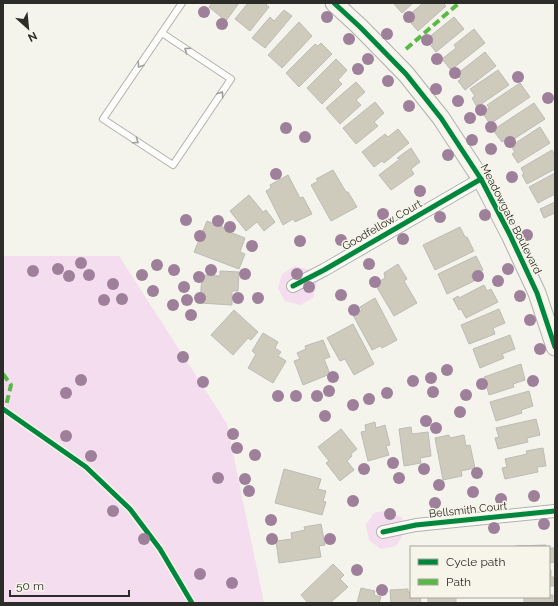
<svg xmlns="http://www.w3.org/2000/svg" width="558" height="606" font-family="Raleway,sans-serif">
	<rect width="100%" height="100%" fill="#f4f3ec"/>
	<g fill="#f4ddee">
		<polygon points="3,256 119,256 227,424 264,603 3,603"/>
		<polygon points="295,266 310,270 317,283 313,298 300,305 285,301 278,288 282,274"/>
		<polygon points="389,510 402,518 404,533 396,546 381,549 369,540 366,525 374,513"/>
	</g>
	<g fill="#cecbbc" stroke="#bcbcb7">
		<polygon points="212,3 239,3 226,21 209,7"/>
		<polygon points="248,3 268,3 266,5 269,7 250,31 235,19"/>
		<polygon points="396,3 413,3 402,13 394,4"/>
		<polygon points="423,3 443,3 446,6 418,31 411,23 413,20 409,15"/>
		<polygon points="284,10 292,16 265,48 252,38 270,17 274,21"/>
		<polygon points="454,17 464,29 436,52 431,46 433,44 428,38"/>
		<polygon points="299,22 312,36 282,68 268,55"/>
		<polygon points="474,29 485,43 451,70 442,59 456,48 454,45"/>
		<polygon points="321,43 332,54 299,87 286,73 315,44 318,46"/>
		<polygon points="485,52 496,66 465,90 458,81 461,79 457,74"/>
		<polygon points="336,59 347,70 338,80 342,84 322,104 307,88"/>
		<polygon points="498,70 509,85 477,107 472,98 475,96 470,89"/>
		<polygon points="356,82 365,92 356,100 361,105 340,124 326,108"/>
		<polygon points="520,83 530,97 490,124 482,112 489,108 487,105"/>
		<polygon points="375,102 384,113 374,122 378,126 356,144 343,128"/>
		<polygon points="534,103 545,119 514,139 512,136 502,142 493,130"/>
		<polygon points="540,127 550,143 518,163 512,154 515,152 511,146"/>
		<polygon points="398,129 409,143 384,163 382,161 374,167 362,152 385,134 388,137"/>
		<polygon points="411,148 420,162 411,169 414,174 391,190 379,175 400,159 397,158"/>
		<polygon points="552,150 555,156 555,169 527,184 522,175 524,174 521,168"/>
		<polygon points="333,170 346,192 348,192 357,207 331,221 311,185 318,181 316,179"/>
		<polygon points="555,173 555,194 538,203 529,187"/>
		<polygon points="288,175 300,198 303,197 312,214 295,222 293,219 283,225 266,191 271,188 270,185"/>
		<polygon points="249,195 263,212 266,210 275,222 264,231 257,222 246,231 230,211"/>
		<polygon points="555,202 555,213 544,218 540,209"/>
		<polygon points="207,221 228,229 227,231 245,238 240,252 245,254 239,269 194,252"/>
		<polygon points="460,227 465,237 467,237 474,251 435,270 423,245"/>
		<polygon points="476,256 483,270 471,276 474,281 447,294 438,274"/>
		<polygon points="398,264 407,279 404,281 417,303 394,316 375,284 385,278 384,273"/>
		<polygon points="220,271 239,272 238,291 232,291 232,305 200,303 202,275 220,276"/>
		<polygon points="484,285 487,291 491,289 498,302 466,318 461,309 459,310 453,299 458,296 459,298"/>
		<polygon points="375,298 397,340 382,348 380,346 372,350 353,315 362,310 360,307"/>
		<polygon points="499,309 505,323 493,328 495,334 469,344 461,325"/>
		<polygon points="234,310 258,332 251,340 248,338 233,355 211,335"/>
		<polygon points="353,324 374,364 354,375 345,359 340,361 327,338"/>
		<polygon points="263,333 278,342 275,348 281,352 278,356 286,361 273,383 248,368 256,354 252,351"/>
		<polygon points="510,335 515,349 502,354 504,358 480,368 473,349"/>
		<polygon points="323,340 330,357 324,359 330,374 303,385 294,361 300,359 297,353 306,349 305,346"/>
		<polygon points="521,364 525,380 513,384 514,387 489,395 484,377"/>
		<polygon points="529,391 533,406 521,410 522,413 496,421 490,402"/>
		<polygon points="536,419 540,435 527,438 528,442 498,449 495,438 499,437 496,428"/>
		<polygon points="375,422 376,428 385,425 390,445 386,446 389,455 368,461 361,432 366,431 365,425"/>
		<polygon points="411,427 412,434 428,432 431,456 420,458 421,463 404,466 399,429"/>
		<polygon points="341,429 357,449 351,454 352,456 347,461 354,470 340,481 326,463 329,461 318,447"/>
		<polygon points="449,435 450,438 464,435 466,446 470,445 475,468 461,471 462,476 443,480 435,438"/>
		<polygon points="543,448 546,466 537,467 538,472 505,479 502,468 507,467 505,459 527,454 526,451"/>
		<polygon points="284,469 321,479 318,489 326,491 323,501 326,502 322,515 275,503"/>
		<polygon points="321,524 325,545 319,546 321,557 279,563 276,541 292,539 291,533 305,530 304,527"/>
		<polygon points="546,545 546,547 515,547 515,546"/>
		<polygon points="549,548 555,548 555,562 549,563"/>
		<polygon points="333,564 344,575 340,579 348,587 330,603 308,603 301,595"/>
		<polygon points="549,570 551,570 551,577 555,577 555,586 549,586"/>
		<polygon points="361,588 375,591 374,595 381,597 379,603 357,603"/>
		<polygon points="408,589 408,592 411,592 411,597 420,597 421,603 391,603 390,590"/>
		<polygon points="549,595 553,595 553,601 555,601 555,603 524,603 524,597 549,597"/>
		<rect x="428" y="597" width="28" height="6"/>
	</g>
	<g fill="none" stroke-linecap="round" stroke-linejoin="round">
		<g stroke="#b1b1ac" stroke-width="8">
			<polyline id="lane" points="162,33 231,79 173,165 103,119 182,3"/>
		</g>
		<g stroke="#b1b1ac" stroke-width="14">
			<g id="street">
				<polyline points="293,286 324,270 481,179"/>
				<polyline points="383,532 416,525 555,511"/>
			</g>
		</g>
		<g stroke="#b1b1ac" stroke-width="19">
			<polyline id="secondary" points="334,3 360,27 406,74 441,118 481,179 510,235 537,293 555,347"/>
		</g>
		<use href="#lane" stroke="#fdfdfc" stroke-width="6"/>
		<use href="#street" stroke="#fdfdfc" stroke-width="12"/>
		<use href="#secondary" stroke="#f6f5ee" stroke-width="17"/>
		<g stroke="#58b947" stroke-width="4" stroke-dasharray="8 4" stroke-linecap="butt">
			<polyline points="406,49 459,3"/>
			<polyline points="3,374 11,385 5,410"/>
		</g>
		<g stroke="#f7f5e9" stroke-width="8">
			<g id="cycleway">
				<polyline points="334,3 360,27 406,74 441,118 481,179 510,235 537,293 555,347"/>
				<polyline points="293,286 324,270 481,179"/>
				<polyline points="3,409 86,467 130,509 160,549 192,603"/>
				<polyline points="383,532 416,525 555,511"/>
			</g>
		</g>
		<use href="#cycleway" stroke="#00873e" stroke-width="5"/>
	</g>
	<g fill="#9f809b">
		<circle cx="204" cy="12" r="6"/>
		<circle cx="327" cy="17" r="6"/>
		<circle cx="409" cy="17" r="6"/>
		<circle cx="222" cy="24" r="6"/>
		<circle cx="387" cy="34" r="6"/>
		<circle cx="349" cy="39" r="6"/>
		<circle cx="427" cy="40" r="6"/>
		<circle cx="368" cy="59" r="6"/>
		<circle cx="437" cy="59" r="6"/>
		<circle cx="358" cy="69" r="6"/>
		<circle cx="455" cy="73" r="6"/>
		<circle cx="518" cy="77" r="6"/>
		<circle cx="388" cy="81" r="6"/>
		<circle cx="436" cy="89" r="6"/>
		<circle cx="548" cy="98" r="6"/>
		<circle cx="458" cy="101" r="6"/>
		<circle cx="409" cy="106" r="6"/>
		<circle cx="481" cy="110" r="6"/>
		<circle cx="470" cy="118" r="6"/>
		<circle cx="491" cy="127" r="6"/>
		<circle cx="286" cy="128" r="6"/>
		<circle cx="305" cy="137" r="6"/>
		<circle cx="472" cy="140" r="6"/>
		<circle cx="510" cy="142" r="6"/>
		<circle cx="491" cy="149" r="6"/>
		<circle cx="448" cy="155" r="6"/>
		<circle cx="276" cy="174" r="6"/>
		<circle cx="512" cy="177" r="6"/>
		<circle cx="420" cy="191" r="6"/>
		<circle cx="383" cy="214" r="6"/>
		<circle cx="485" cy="215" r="6"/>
		<circle cx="440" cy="217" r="6"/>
		<circle cx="186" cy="220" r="6"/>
		<circle cx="218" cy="221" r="6"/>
		<circle cx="230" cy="227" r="6"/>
		<circle cx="527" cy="235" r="6"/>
		<circle cx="200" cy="236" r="6"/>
		<circle cx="403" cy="239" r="6"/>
		<circle cx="341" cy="240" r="6"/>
		<circle cx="300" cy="241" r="6"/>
		<circle cx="252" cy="246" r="6"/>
		<circle cx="81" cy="263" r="6"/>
		<circle cx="369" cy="264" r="6"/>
		<circle cx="157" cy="265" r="6"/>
		<circle cx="58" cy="269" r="6"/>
		<circle cx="508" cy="269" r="6"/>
		<circle cx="174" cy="270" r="6"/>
		<circle cx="211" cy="270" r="6"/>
		<circle cx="33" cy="271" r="6"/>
		<circle cx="245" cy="274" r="6"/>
		<circle cx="297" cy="274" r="6"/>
		<circle cx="89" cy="275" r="6"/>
		<circle cx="142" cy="275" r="6"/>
		<circle cx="69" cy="276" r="6"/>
		<circle cx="478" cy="276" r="6"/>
		<circle cx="199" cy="277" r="6"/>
		<circle cx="498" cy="281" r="6"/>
		<circle cx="375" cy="282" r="6"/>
		<circle cx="113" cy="284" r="6"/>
		<circle cx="184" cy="287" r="6"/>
		<circle cx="309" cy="287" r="6"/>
		<circle cx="153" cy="291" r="6"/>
		<circle cx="341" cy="295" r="6"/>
		<circle cx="520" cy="296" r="6"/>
		<circle cx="200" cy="298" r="6"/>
		<circle cx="238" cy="298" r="6"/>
		<circle cx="258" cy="298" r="6"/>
		<circle cx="122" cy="299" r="6"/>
		<circle cx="104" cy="300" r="6"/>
		<circle cx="187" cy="300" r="6"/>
		<circle cx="173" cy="305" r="6"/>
		<circle cx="354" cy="310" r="6"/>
		<circle cx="191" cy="315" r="6"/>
		<circle cx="530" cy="320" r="6"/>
		<circle cx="540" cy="349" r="6"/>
		<circle cx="183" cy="357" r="6"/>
		<circle cx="447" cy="370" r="6"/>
		<circle cx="333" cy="377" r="6"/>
		<circle cx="431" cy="378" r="6"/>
		<circle cx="81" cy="380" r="6"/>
		<circle cx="413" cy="381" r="6"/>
		<circle cx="533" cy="381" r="6"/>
		<circle cx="203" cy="382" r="6"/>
		<circle cx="482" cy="384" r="6"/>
		<circle cx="329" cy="391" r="6"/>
		<circle cx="433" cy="392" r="6"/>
		<circle cx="66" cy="393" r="6"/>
		<circle cx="387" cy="393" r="6"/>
		<circle cx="466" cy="395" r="6"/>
		<circle cx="278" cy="396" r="6"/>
		<circle cx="296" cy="396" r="6"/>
		<circle cx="317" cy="396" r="6"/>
		<circle cx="369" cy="399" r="6"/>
		<circle cx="353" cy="405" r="6"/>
		<circle cx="460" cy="412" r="6"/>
		<circle cx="325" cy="416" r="6"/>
		<circle cx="426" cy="421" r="6"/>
		<circle cx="436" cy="428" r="6"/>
		<circle cx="233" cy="434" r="6"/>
		<circle cx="66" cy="436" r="6"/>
		<circle cx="237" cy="448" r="6"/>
		<circle cx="255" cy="455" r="6"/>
		<circle cx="91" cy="456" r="6"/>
		<circle cx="393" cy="463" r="6"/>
		<circle cx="364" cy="469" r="6"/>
		<circle cx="424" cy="469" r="6"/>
		<circle cx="477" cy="473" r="6"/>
		<circle cx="218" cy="478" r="6"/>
		<circle cx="399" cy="478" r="6"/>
		<circle cx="245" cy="479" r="6"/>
		<circle cx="439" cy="485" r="6"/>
		<circle cx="249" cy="491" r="6"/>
		<circle cx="473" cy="492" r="6"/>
		<circle cx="534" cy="496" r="6"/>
		<circle cx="501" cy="499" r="6"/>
		<circle cx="353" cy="501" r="6"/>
		<circle cx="435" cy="503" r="6"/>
		<circle cx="113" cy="511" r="6"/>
		<circle cx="390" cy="514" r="6"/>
		<circle cx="271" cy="520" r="6"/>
		<circle cx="544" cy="524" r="6"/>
		<circle cx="494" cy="528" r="6"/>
		<circle cx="144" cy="539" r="6"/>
		<circle cx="272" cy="539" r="6"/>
		<circle cx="330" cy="539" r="6"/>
		<circle cx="357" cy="570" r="6"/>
		<circle cx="200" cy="574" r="6"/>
		<circle cx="232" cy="583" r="6"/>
		<circle cx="382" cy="590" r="6"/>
	</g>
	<defs><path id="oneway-chevron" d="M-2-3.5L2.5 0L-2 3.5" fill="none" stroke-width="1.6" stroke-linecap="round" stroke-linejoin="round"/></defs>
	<g stroke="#9f9f9d">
		<use href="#oneway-chevron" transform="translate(187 50) rotate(-146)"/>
		<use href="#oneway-chevron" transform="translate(140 65) rotate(124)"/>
		<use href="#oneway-chevron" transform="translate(221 94) rotate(-56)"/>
		<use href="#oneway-chevron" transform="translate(136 141) rotate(34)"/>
	</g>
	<g text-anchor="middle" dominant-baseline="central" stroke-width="3" stroke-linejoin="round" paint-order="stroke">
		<g font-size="11" fill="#2c2c28" stroke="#f7f5e9">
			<text transform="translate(511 219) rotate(63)">Meadowgate Boulevard</text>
			<text transform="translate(382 225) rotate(-30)">Goodfellow Court</text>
			<text transform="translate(468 510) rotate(-6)">Bellsmith Court</text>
		</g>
	</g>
	<rect width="558" height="606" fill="none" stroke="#2c2c28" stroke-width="8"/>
	<rect x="410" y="546" width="140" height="52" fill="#f7f5e9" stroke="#a6a59c"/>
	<rect x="418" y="559" width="20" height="6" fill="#00873e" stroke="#a6a59c"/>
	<text x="446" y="566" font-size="12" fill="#2c2c28">Cycle path</text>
	<rect x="418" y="579" width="20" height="6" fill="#58b947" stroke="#a6a59c"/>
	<text x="446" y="586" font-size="12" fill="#2c2c28">Path</text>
	<g transform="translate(28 28) rotate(153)" stroke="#f7f5e9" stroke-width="3" paint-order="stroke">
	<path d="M0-3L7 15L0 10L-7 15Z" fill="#2c2c28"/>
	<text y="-6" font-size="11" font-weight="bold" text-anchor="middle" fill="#2c2c28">N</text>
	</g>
	<path d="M10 590v6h119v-6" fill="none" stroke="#2c2c28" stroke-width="2"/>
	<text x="16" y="590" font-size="12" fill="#2c2c28" stroke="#f7f5e9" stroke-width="3" paint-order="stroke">50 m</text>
</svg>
